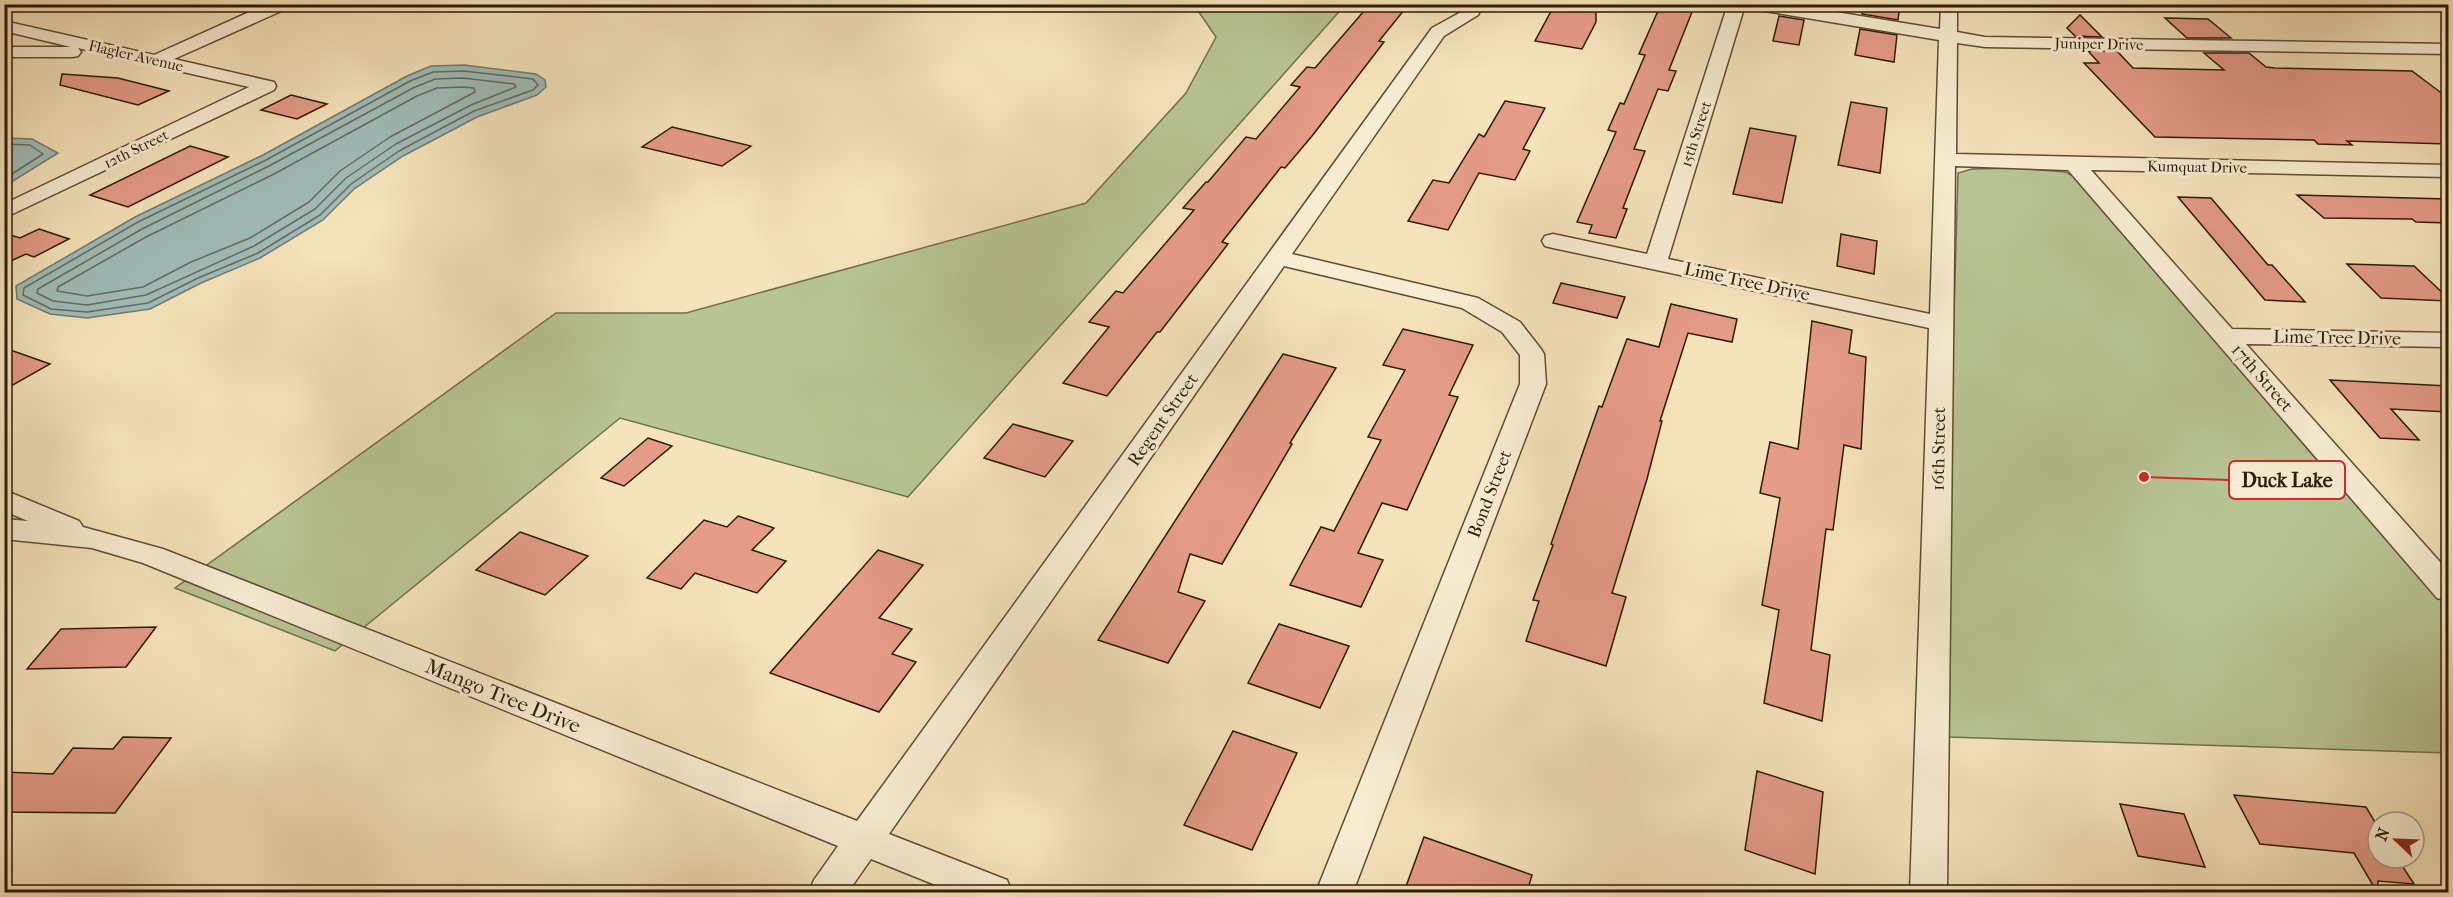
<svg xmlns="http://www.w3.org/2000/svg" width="2453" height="897" font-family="'IM FELL French Canon',serif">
	<rect width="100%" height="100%" fill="#f5e3bb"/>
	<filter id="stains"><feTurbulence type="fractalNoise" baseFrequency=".00333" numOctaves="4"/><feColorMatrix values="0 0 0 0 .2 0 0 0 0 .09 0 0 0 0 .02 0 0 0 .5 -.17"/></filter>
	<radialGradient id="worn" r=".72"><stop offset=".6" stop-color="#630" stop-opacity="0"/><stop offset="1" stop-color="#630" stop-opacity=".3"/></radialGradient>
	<g fill="#b8c493" stroke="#726f4c" stroke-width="1.5">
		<polygon points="1194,5 1345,5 908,497 620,418 335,651 175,588 556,313 686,313 1086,203 1186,93 1216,37"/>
		<polygon points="2019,168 2065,172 2080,179 2448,606 2448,753 1949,737 1953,349 1958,173 1972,169"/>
	</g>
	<g fill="#9fbcb9" stroke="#717b71" stroke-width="1.5">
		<polygon points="464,65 536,74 545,80 546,87 537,95 477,117 403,156 354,189 323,220 260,258 201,283 150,309 87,318 50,314 17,299 16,286 135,217 263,155 407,76 431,66"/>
		<polygon points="5,138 32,139 58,153 5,186"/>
	</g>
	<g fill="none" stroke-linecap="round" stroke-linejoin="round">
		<g stroke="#666b5f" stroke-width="1.5">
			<polygon points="464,71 533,79 538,85 533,90 474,111 399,151 351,184 320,215 258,253 198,278 148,303 87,312 51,309 23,295 24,288 138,222 266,160 410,81 433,72"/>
			<polygon points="463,78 514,84 516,87 471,105 396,144 346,178 315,209 254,246 146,295 87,305 53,301 37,293 38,289 142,229 269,166 413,88 435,79"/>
			<polygon points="463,87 474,88 475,92 390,137 340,171 309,202 250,238 191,262 143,287 87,296 57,291 58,287 146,237 274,174 417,96 437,88"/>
			<polyline points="4,144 30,145 43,154 4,179"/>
		</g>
	</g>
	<g fill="#e49b88" stroke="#2c1a05" stroke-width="1.5">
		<polygon points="1370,4 1409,4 1379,41 1384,42 1312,136 1285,168 1281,167 1222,242 1228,244 1160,332 1157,332 1107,396 1063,383 1109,327 1089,322 1116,291 1123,293 1194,210 1183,208 1206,182 1208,182 1246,137 1256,139 1300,87 1291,85 1307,67 1315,68"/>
		<polygon points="1555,4 1596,4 1596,22 1582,49 1535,41"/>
		<polygon points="1661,4 1694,7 1669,70 1676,71 1668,91 1658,89 1634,149 1645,151 1623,208 1627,209 1616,238 1589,233 1592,225 1577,222 1616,132 1608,130 1620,103 1624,104 1645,55 1639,54"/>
		<polygon points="1864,4 1900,4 1898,20 1862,14"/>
		<polygon points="2080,15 2102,37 2075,36 2067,28"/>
		<polygon points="1779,16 1804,20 1799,45 1773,41"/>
		<polygon points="2165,18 2208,19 2231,38 2187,38"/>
		<polygon points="1860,29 1897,35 1894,62 1855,55"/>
		<polygon points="2088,51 2117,51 2133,68 2224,70 2204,53 2249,53 2266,67 2275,68 2412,71 2448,98 2448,144 2347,141 2352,145 2318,144 2314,140 2155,137 2084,63 2099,63"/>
		<polygon points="62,74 118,78 169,91 138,105 60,85"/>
		<polygon points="291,95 327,104 297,119 261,110"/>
		<polygon points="1505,101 1545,108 1523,149 1530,151 1515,180 1479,173 1448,230 1408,221 1433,180 1449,183 1479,134 1484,137"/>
		<polygon points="1851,102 1887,108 1880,173 1838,165"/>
		<polygon points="672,127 751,146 722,166 642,147"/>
		<polygon points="1750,128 1796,136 1782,203 1733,194"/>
		<polygon points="190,146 228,157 128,207 90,195"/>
		<polygon points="2297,195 2448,199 2448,223 2416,222 2412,219 2324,218"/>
		<polygon points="2178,197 2211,198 2268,265 2272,265 2305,302 2265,300"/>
		<polygon points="39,229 69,239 34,257 26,254 4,264 4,233 20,238"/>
		<polygon points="1841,234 1877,241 1874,274 1837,266"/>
		<polygon points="2347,264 2414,266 2448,298 2448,301 2381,298"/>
		<polygon points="1561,283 1625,297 1617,318 1553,303"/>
		<polygon points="1671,304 1737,319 1732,342 1688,333 1660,421 1662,421 1647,479 1612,593 1626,597 1606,666 1526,641 1539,601 1533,600 1553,545 1551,544 1599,406 1602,407 1627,339 1659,347"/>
		<polygon points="1812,321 1852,330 1849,353 1866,357 1861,449 1844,445 1833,530 1826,529 1811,650 1830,655 1822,721 1764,703 1779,610 1762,605 1780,498 1760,493 1770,442 1798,449"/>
		<polygon points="1403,329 1473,345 1449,395 1458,397 1407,510 1382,503 1358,553 1383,560 1361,607 1290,585 1321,527 1334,531 1381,440 1368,437 1405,370 1383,365"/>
		<polygon points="4,348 16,352 50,364 4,390"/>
		<polygon points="1283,354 1336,368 1290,443 1292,444 1222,564 1190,554 1178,592 1205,601 1168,663 1098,640"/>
		<polygon points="2330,380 2448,386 2448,412 2391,409 2419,440 2380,438"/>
		<polygon points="1013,424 1073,441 1045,477 984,458"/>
		<polygon points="648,438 672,446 624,486 601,478"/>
		<polygon points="738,516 774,528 752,550 786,561 757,593 695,573 681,589 647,578 704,520 727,527"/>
		<polygon points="520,532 588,556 545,595 476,570"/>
		<polygon points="878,550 923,565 879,618 912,629 892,654 916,662 879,712 770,673"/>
		<polygon points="1279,624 1349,646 1320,708 1248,683"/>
		<polygon points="156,627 126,667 27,669 61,629"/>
		<polygon points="1233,731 1297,753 1252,850 1184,825"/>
		<polygon points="123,737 171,738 115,813 4,812 4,772 53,774 73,748 113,749"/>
		<polygon points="1757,771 1823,792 1815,874 1745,850"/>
		<polygon points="2234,795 2366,807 2378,827 2378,858 2397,858 2414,884 2378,881 2377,892 2354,853 2260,844"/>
		<polygon points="2120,804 2184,814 2205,867 2138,856"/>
		<polygon points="1424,837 1532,875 1527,892 1404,892"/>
	</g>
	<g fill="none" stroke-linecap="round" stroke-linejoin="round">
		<g stroke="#5e4c32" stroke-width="3">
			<g id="street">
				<polygon points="267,4 290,4 288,8 174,59 274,82 276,86 274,90 4,218 4,204 249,87 78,48 81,52 78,56 72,57 4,57 4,47 71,47 4,31 4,21 154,55"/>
				<path d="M1728 4H1787L1940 29 1941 4H1957V32L1985 37 2448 44V54L1985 47 1957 43 1956 154 2448 165V177L2091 170 2232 329 2448 333V347L2246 344 2448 571V601L2437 598 2068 170 1955 166 1947 892H1910L1929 328 1553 248 1545 246 1542 241 1545 236 1553 234 1647 254ZM1745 5 1753 9 1939 40 1930 314 1668 259Z"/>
				<polygon points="1472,6 1478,7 1480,11 1478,15 1444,36 1292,254 1478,298 1520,322 1541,349 1544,354 1546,384 1353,892 1316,892 1520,384 1520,355 1502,332 1462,308 1284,266 889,834 1007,880 1012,892 953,892 871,859 848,892 809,892 814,880 838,846 143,563 92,548 4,539 4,519 28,521 4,511 4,490 79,521 83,527 163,549 857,821 1432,28"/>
			</g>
		</g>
		<use href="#street" fill="#f8edd3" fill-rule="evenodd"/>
	</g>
	<g text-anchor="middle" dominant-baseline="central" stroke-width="6" stroke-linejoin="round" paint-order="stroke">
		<g font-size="15" fill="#2c1a05" stroke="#f8edd3">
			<text transform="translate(2099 44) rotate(1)">Juniper Drive</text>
			<text transform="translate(136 56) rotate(13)">Flagler Avenue</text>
			<text transform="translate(1696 134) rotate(-72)">15th Street</text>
			<text transform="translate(136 149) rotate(-26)">12th Street</text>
			<text transform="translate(2197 167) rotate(1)">Kumquat Drive</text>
		</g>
		<g font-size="18" fill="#2c1a05" stroke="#f8edd3">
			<text transform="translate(1747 282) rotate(12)">Lime Tree Drive</text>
			<text transform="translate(2337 338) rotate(1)">Lime Tree Drive</text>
			<text transform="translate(2262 378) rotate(49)">17th Street</text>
			<text transform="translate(1163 420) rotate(-55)">Regent Street</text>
			<text transform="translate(1939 449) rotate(-89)">16th Street</text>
			<text transform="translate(1490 494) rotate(-69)">Bond Street</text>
		</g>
		<g font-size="21" fill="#2c1a05" stroke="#f8edd3">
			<text transform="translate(503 696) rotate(22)">Mango Tree Drive</text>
		</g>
	</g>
	<path fill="none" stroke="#d62828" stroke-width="2" d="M2144 477L2229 480"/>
	<circle fill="#d62828" stroke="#f8edd3" stroke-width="2" cx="2144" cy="477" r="6"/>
	<rect fill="#f8edd3" stroke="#d62828" stroke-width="2" x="2229" y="461" width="116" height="38" rx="6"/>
	<g font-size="20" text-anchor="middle" font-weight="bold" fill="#2c1a05">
		<text x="2287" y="487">Duck Lake</text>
	</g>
	<rect width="2453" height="897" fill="none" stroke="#f5e3bb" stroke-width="24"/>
	<rect x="6" y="6" width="2441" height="885" fill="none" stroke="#2c1a05" stroke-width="3"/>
	<rect x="12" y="12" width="2429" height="873" fill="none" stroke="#2c1a05" stroke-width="1.5"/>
	<g transform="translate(2396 840) rotate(293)"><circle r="28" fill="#f8edd3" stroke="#a69981" stroke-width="1.5"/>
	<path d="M0-4.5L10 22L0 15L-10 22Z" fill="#8f2418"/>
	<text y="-9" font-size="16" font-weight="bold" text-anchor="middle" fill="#2c1a05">N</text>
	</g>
	<rect width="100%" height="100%" filter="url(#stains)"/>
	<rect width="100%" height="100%" fill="url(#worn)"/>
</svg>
